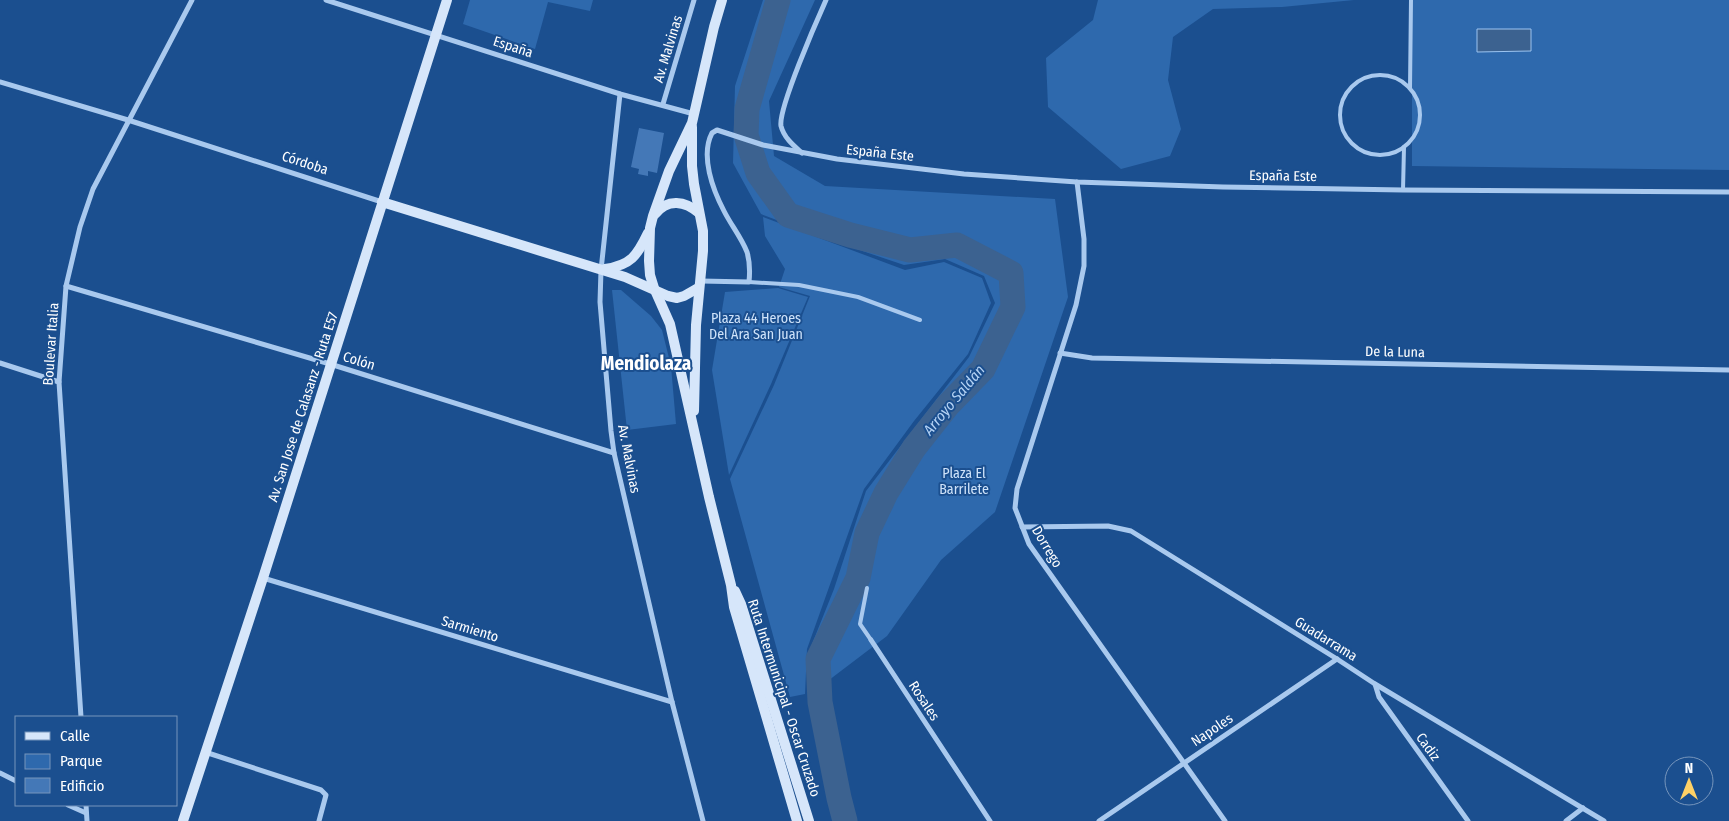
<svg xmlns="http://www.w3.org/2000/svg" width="1729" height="821" font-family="'Fira Sans Condensed',sans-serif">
	<rect width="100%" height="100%" fill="#1b4f8f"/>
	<g fill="#2e69ad">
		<polygon points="470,0 593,0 590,11 548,2 535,49 463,24"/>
		<polygon points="763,0 815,0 769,101 774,156 825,186 1055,199 1068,297 995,512 941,560 887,636 808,696 810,649 834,589 866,491 969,357 995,303 984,276 945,259 904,265 827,239 761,214 733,163 735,86"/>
		<polygon points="1098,0 1354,0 1282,7 1213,9 1173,37 1168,80 1181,129 1170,156 1121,169 1048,107 1046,58 1093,20"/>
		<polygon points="1412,0 1729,0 1729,170 1412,166"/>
		<polygon points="763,217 905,270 944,262 982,278 991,303 968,354 914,421 864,489 807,649 805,694 790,697 730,479 774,385 810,296 779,287 785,269 765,236"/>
		<polygon points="778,288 808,297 771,384 729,475 712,370 725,292"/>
		<polygon points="612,290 621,290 651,316 662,330 671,366 676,424 627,430"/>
	</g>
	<polygon fill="#3c6290" stroke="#9cc4f0" points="1477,29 1531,29 1531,51 1477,52"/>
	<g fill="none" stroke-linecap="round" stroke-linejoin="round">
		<polyline stroke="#3c6290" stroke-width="25" points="778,0 747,109 746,135 758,173 788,215 850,235 910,250 957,245 1011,273 1013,307 983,369 948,405 914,448 886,493 867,533 858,578 818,659 820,702 839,798 845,821"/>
	</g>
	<polygon fill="#4478b7" points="639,128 664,133 657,173 648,171 648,176 638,174 639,169 631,167"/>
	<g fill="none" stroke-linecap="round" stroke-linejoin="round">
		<g stroke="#a9c9ee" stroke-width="4">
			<circle cx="1380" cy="115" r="40"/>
			<polyline points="1410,88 1411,0"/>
			<polyline points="1403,190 1404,147"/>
			<polyline points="749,282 799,285 858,297 920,320"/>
			<polyline points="867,588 860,624 871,640"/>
		</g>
		<g stroke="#a9c9ee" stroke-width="5">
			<polyline points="326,0 620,94 694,114"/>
			<polyline points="0,82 128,120 382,202"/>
			<polyline points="620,94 601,270 600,302 611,431 614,453 672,702 703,821"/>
			<polyline points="663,104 694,0"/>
			<path d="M802 153C794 146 784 138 781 126 778 109 817 20 826 0"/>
			<polyline points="1077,182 1084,239 1084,266 1076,305 1017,489 1015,508 1029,544 1225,821"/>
			<path d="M701 281 749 282C750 272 750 262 747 252 741 237 731 225 724 211 713 190 700 156 712 133L717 130 763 145 837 159 964 174 1077 182 1223 187 1403 190 1729 192"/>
			<polyline points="66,286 330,364 614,453"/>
			<polyline points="1060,353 1092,358 1729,370"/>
			<polyline points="0,363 59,382"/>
			<polyline points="1022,527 1108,526 1131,531 1337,659 1375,684 1604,821"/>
			<polyline points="263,578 672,702"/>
			<polyline points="871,640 990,821"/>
			<polyline points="1375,684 1379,697 1468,821"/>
			<polyline points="81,717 59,382 66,286 80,227 93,189 192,0"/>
			<polyline points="205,752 321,790 326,795 319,821"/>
			<polyline points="0,773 16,781"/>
			<polyline points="68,805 86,813"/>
			<polyline points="86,805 87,821"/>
			<polyline points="1099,821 1337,659"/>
			<polyline points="1566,821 1583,808"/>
		</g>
		<g stroke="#d6e6fa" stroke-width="10">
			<polyline points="722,0 714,27 692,123 669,171 653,216 650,228 649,261 650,275 654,288 670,324 709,497 731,585 734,607 797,821"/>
			<polyline points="692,127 692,166 694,184 703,231 703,251 696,325 694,411"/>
			<polyline points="382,202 625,277 668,296 677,298 684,296 698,288"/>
			<path d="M655 214C668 198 685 201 699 213"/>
			<path d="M605 269C631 265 637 256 648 233"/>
			<polyline points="735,591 741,604 809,821"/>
			<polyline points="183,821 263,578 447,0"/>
		</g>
	</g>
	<g text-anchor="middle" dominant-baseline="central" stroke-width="4" stroke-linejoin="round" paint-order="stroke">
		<g font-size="14" fill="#fff" stroke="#1b4f8f">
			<text transform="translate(513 47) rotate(18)">España</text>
			<text transform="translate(668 49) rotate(-73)">Av. Malvinas</text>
			<text transform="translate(880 153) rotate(6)">España Este</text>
			<text transform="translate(305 163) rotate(18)">Córdoba</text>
			<text transform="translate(1283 176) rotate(1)">España Este</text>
			<text transform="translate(51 344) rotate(-86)">Boulevar Italia</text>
			<text transform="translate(1395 352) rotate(1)">De la Luna</text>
			<text transform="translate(359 361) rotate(17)">Colón</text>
			<text transform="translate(303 407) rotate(-72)">Av. San Jose de Calasanz - Ruta E57</text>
			<text transform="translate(629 459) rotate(79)">Av. Malvinas</text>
			<text transform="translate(1047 547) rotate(59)">Dorrego</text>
			<text transform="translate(470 629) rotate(17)">Sarmiento</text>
			<text transform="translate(1326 639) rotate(32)">Guadarrama</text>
			<text transform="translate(784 698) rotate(72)">Ruta Intermunicipal - Oscar Cruzado</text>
			<text transform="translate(924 701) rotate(57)">Rosales</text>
			<text transform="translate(1212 730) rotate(-34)">Napoles</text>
			<text transform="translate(1428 747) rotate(54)">Cadiz</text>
		</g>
		<g font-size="14" fill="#cfe3fa" stroke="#1b4f8f">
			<text x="756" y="318">Plaza 44 Heroes<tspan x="756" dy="16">Del Ara San Juan</tspan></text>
			<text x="964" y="473">Plaza El<tspan x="964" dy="16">Barrilete</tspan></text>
		</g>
		<g font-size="15" font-style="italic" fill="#b5d3f5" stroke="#1b4f8f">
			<text transform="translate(954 400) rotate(-50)">Arroyo Saldán</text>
		</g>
		<g font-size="19" font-weight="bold" fill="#fff" stroke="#1b4f8f">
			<text x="646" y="363">Mendiolaza</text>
		</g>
	</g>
	<rect x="15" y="716" width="162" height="90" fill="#1b4f8f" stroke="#7695bc"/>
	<rect x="25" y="732" width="25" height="8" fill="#d6e6fa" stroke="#7695bc"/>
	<text x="60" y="741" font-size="15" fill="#ffffff">Calle</text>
	<rect x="25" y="754" width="25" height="15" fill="#2e69ad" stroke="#7695bc"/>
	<text x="60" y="766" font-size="15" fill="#ffffff">Parque</text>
	<rect x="25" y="778" width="25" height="15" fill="#4478b7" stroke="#7695bc"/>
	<text x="60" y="791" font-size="15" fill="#ffffff">Edificio</text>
	<g transform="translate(1689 781)"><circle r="24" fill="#1b4f8f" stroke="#7695bc"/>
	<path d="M0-4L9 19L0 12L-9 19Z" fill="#ffd166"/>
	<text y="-8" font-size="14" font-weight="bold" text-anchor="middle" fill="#ffffff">N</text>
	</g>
</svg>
